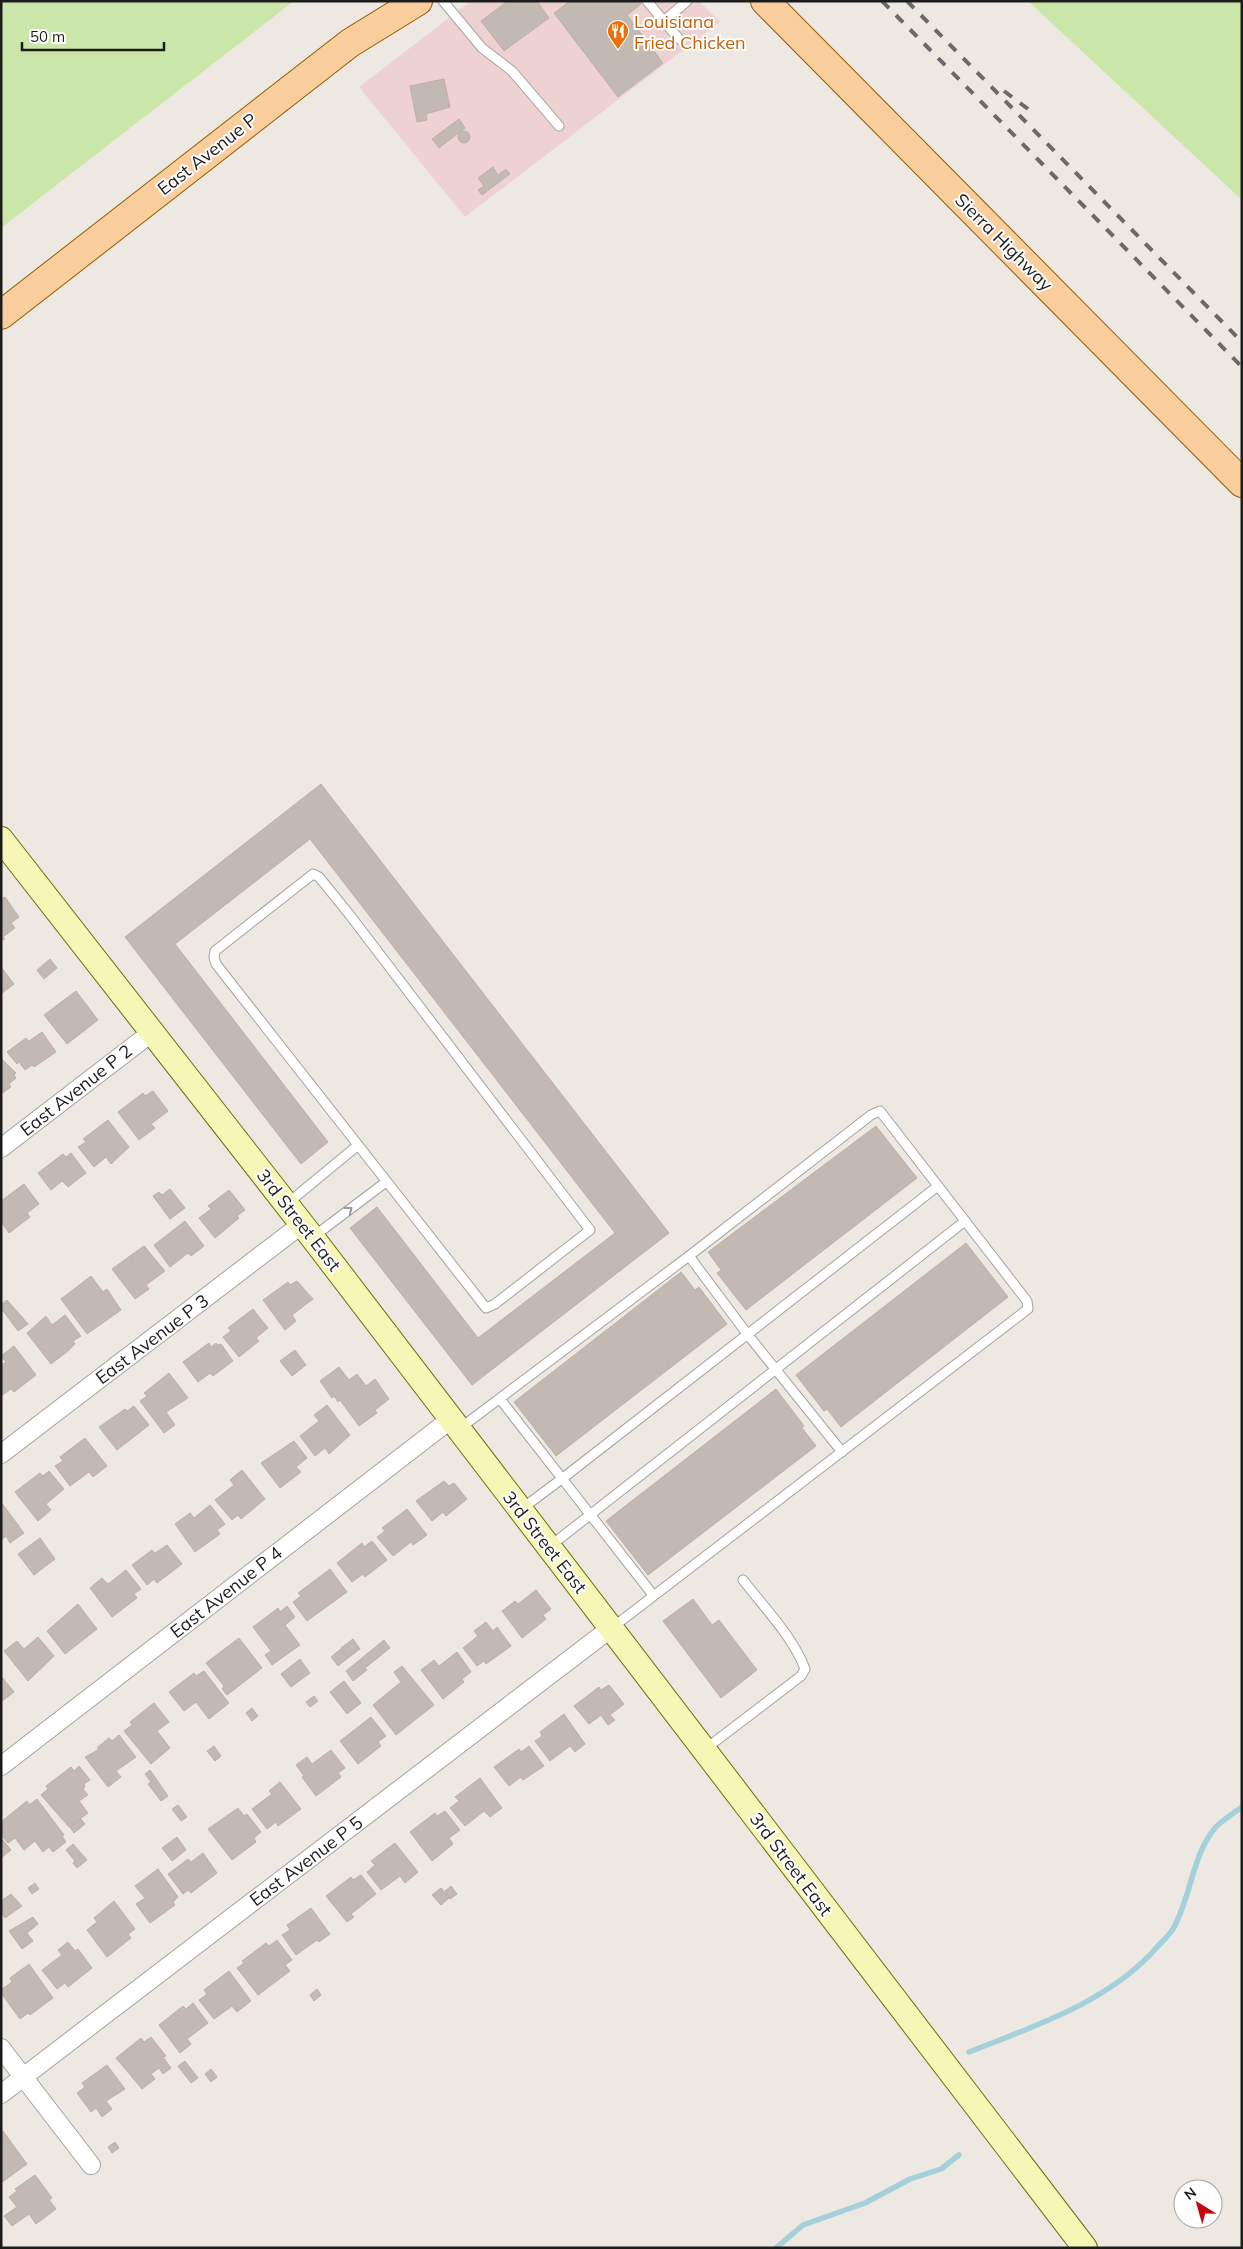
<svg xmlns="http://www.w3.org/2000/svg" width="1243" height="2249" font-family="Mulish,sans-serif">
	<rect width="100%" height="100%" fill="#ede9e2"/>
	<polygon fill="#eed2d1" points="471,1 699,1 720,22 465,217 359,87"/>
	<g fill="#cae7a9">
		<polygon points="1,1 294,1 1,228"/>
		<polygon points="1028,1 1242,1 1242,200"/>
	</g>
	<g fill="none" stroke-linecap="round" stroke-linejoin="round">
		<g stroke="#a3d0da" stroke-width="5.5">
			<path d="M969 2052C1035 2026 1111 2001 1158 1946 1163 1941 1169 1935 1173 1929 1191 1898 1192 1855 1215 1828 1222 1820 1233 1814 1242 1807"/>
			<polyline points="776,2248 803,2225 865,2203 910,2179 941,2169 959,2155"/>
		</g>
	</g>
	<g fill="#c2b9b2" stroke="#bfafa5">
		<polygon points="508,1 537,1 549,18 504,51 481,21"/>
		<polygon points="570,1 639,1 641,4 627,15 663,63 618,97 554,13"/>
		<polygon points="444,79 450,107 426,114 427,120 417,122 410,86"/>
		<polygon points="459,119 465,128 439,148 432,139"/>
		<circle cx="464" cy="137" r="6"/>
		<polygon points="493,167 498,175 506,169 510,174 482,195 478,190 484,186 478,178"/>
		<polygon points="321,784 669,1233 472,1385 350,1228 377,1207 478,1338 615,1233 310,839 175,944 328,1142 301,1164 125,937"/>
		<polygon points="5,897 19,917 11,923 15,928 3,937 5,939 1,941 1,899"/>
		<polygon points="50,959 57,968 44,979 37,970"/>
		<polygon points="1,967 14,984 1,994"/>
		<polygon points="76,991 98,1020 67,1044 44,1015"/>
		<polygon points="42,1032 56,1052 34,1067 32,1065 25,1070 19,1062 17,1064 7,1052 26,1038 29,1041"/>
		<polygon points="1,1058 16,1073 14,1075 16,1078 9,1084 11,1087 1,1094"/>
		<polygon points="153,1091 168,1111 151,1124 155,1128 139,1140 118,1112 143,1093 145,1096"/>
		<polygon points="108,1120 129,1147 111,1164 106,1157 94,1167 78,1147 86,1142 83,1139"/>
		<polygon points="876,1126 917,1178 746,1310 717,1273 721,1270 708,1252"/>
		<polygon points="71,1153 86,1173 68,1187 62,1181 51,1190 38,1173 63,1154 66,1157"/>
		<polygon points="24,1184 39,1204 27,1213 30,1217 9,1233 1,1222 1,1201"/>
		<polygon points="170,1189 185,1208 170,1219 153,1196 159,1192 162,1195"/>
		<polygon points="229,1190 245,1210 237,1216 239,1218 215,1238 199,1218 211,1209 208,1206"/>
		<polygon points="185,1221 204,1246 191,1256 188,1253 170,1267 154,1245"/>
		<polygon points="966,1243 1008,1297 841,1427 827,1409 824,1411 796,1375"/>
		<polygon points="144,1246 165,1271 146,1285 149,1289 135,1299 112,1269"/>
		<polygon points="681,1272 695,1290 699,1287 727,1324 556,1456 514,1402"/>
		<polygon points="91,1276 103,1292 107,1289 121,1310 87,1334 61,1299"/>
		<polygon points="297,1281 313,1299 292,1315 296,1321 285,1330 263,1300 288,1282 290,1285"/>
		<polygon points="7,1300 28,1324 18,1331 1,1308 1,1305"/>
		<polygon points="253,1309 268,1328 256,1338 259,1341 239,1357 223,1337 231,1331 228,1328"/>
		<polygon points="65,1315 81,1336 73,1341 75,1344 68,1351 51,1364 27,1333 46,1316 52,1325"/>
		<polygon points="209,1343 211,1347 216,1343 218,1345 221,1344 233,1361 213,1376 210,1373 198,1382 183,1362"/>
		<polygon points="14,1346 36,1375 14,1392 11,1389 1,1396 1,1365 6,1362 1,1356"/>
		<polygon points="295,1350 306,1365 292,1376 280,1361"/>
		<polygon points="339,1367 349,1380 357,1374 366,1386 375,1379 389,1399 375,1410 377,1413 359,1426 340,1400 338,1402 334,1396 332,1398 320,1381"/>
		<polygon points="169,1373 188,1398 166,1412 175,1425 164,1433 140,1401 147,1396 144,1393"/>
		<polygon points="776,1389 804,1426 802,1428 816,1446 648,1575 606,1521"/>
		<polygon points="327,1405 350,1435 329,1454 325,1448 315,1456 300,1436 319,1421 314,1415"/>
		<polygon points="134,1406 149,1425 117,1450 99,1427 125,1409 127,1411"/>
		<polygon points="85,1438 107,1466 93,1477 89,1472 70,1486 55,1466 63,1461 60,1457"/>
		<polygon points="294,1441 307,1458 296,1467 301,1472 280,1488 261,1463"/>
		<polygon points="242,1470 265,1499 241,1519 238,1515 232,1520 215,1500 234,1485 230,1480"/>
		<polygon points="49,1471 64,1489 46,1504 51,1510 38,1521 15,1492 40,1473 43,1476"/>
		<polygon points="444,1481 449,1486 454,1483 467,1499 446,1516 443,1512 432,1521 416,1501"/>
		<polygon points="1,1502 24,1533 10,1543 6,1536 1,1540"/>
		<polygon points="210,1505 225,1524 217,1530 220,1534 195,1552 175,1524 190,1513 194,1518"/>
		<polygon points="407,1509 427,1535 413,1545 411,1542 393,1556 377,1537 385,1531 382,1528"/>
		<polygon points="40,1538 55,1559 34,1575 18,1554"/>
		<polygon points="372,1541 387,1560 365,1577 363,1574 352,1582 337,1563 362,1543 364,1547"/>
		<polygon points="167,1545 182,1564 157,1583 154,1579 147,1585 132,1565 152,1550 155,1553"/>
		<polygon points="330,1569 347,1592 307,1621 293,1602 301,1596 298,1593"/>
		<polygon points="126,1570 141,1589 134,1594 137,1598 112,1617 90,1588 102,1578 108,1584"/>
		<polygon points="536,1590 551,1609 543,1615 546,1619 522,1638 502,1611 515,1601 518,1604"/>
		<polygon points="693,1599 712,1625 719,1620 757,1670 721,1698 663,1621"/>
		<polygon points="78,1604 97,1629 65,1654 47,1631"/>
		<polygon points="287,1606 295,1617 285,1625 300,1645 272,1665 265,1655 271,1651 253,1627 278,1608 280,1612"/>
		<polygon points="486,1622 493,1631 497,1627 511,1646 486,1664 484,1661 477,1666 463,1648 478,1636 474,1631"/>
		<polygon points="38,1637 54,1656 28,1681 4,1651 17,1641 24,1649"/>
		<polygon points="239,1638 262,1668 227,1695 222,1689 224,1686 206,1663"/>
		<polygon points="353,1639 360,1649 348,1658 341,1648"/>
		<polygon points="384,1640 390,1648 365,1668 367,1670 353,1681 346,1671"/>
		<polygon points="341,1649 348,1658 338,1666 331,1657"/>
		<polygon points="457,1652 471,1672 462,1679 464,1682 443,1699 421,1670 434,1660 439,1666"/>
		<polygon points="300,1659 310,1673 291,1687 281,1674"/>
		<polygon points="402,1666 434,1705 396,1735 373,1705 401,1682 394,1672"/>
		<polygon points="204,1671 229,1703 209,1719 196,1702 184,1711 169,1692 194,1673 196,1676"/>
		<polygon points="1,1676 14,1692 1,1702"/>
		<polygon points="344,1681 361,1703 347,1714 330,1692"/>
		<polygon points="609,1685 624,1704 610,1715 615,1720 608,1725 601,1715 589,1724 574,1706 599,1687 601,1690"/>
		<polygon points="314,1696 318,1701 310,1707 306,1702"/>
		<polygon points="154,1703 169,1722 157,1731 170,1748 151,1764 124,1731 132,1725 130,1722"/>
		<polygon points="252,1708 258,1716 252,1721 246,1713"/>
		<polygon points="564,1714 585,1744 575,1752 570,1746 550,1761 535,1741 542,1736 540,1732"/>
		<polygon points="371,1717 386,1736 378,1742 381,1746 358,1764 340,1741"/>
		<polygon points="119,1735 136,1757 116,1771 121,1777 108,1787 85,1757 98,1750 98,1747 109,1738 112,1741"/>
		<polygon points="214,1746 221,1756 215,1761 207,1751"/>
		<polygon points="529,1746 544,1766 523,1780 521,1777 509,1786 494,1767 519,1749 521,1752"/>
		<polygon points="331,1750 345,1768 338,1773 341,1777 316,1796 302,1777 304,1776 296,1765 307,1757 312,1764"/>
		<polygon points="79,1766 90,1780 84,1784 85,1787 83,1789 88,1795 79,1801 88,1813 69,1827 41,1795 48,1789 46,1786 71,1767 74,1771"/>
		<polygon points="150,1770 168,1796 161,1801 148,1784 151,1782 145,1774"/>
		<polygon points="480,1778 502,1808 490,1817 484,1811 465,1826 450,1808 459,1801 455,1797"/>
		<polygon points="280,1782 301,1809 278,1826 276,1822 267,1829 252,1809 272,1794 269,1791"/>
		<polygon points="37,1799 64,1835 62,1836 66,1842 53,1852 49,1847 43,1852 35,1841 24,1850 15,1838 8,1843 1,1835 2,1821 27,1801 29,1805"/>
		<polygon points="178,1805 187,1817 181,1821 172,1809"/>
		<polygon points="238,1808 244,1816 247,1814 261,1832 254,1838 256,1842 232,1860 208,1829"/>
		<polygon points="445,1811 460,1830 449,1838 453,1844 432,1861 410,1832 435,1813 437,1816"/>
		<polygon points="81,1819 85,1824 74,1833 70,1827"/>
		<polygon points="177,1837 186,1850 172,1861 162,1848"/>
		<polygon points="1,1838 11,1850 1,1858"/>
		<polygon points="395,1843 418,1872 405,1883 400,1876 381,1890 367,1872 375,1865 371,1861"/>
		<polygon points="73,1844 87,1860 77,1868 73,1863 75,1861 66,1850"/>
		<polygon points="203,1853 217,1873 191,1893 188,1890 183,1894 168,1874 188,1859 191,1862"/>
		<polygon points="158,1869 178,1897 173,1902 175,1905 150,1923 136,1904 145,1898 135,1886"/>
		<polygon points="361,1875 376,1894 351,1914 354,1917 347,1922 326,1896 351,1877 353,1880"/>
		<polygon points="35,1883 39,1889 32,1894 28,1888"/>
		<polygon points="451,1886 457,1894 450,1899 445,1891"/>
		<polygon points="441,1888 449,1898 441,1905 432,1895"/>
		<polygon points="11,1894 22,1906 5,1918 1,1912 1,1901"/>
		<polygon points="114,1901 135,1929 128,1934 131,1938 107,1957 87,1930 97,1922 94,1918"/>
		<polygon points="311,1908 330,1934 319,1942 317,1940 296,1955 282,1935 290,1930 287,1925"/>
		<polygon points="33,1917 38,1924 27,1933 33,1941 22,1949 9,1931"/>
		<polygon points="277,1940 292,1960 285,1965 290,1971 258,1995 237,1968 244,1963 242,1961 266,1943 269,1946"/>
		<polygon points="68,1942 75,1951 78,1949 92,1968 68,1987 65,1983 57,1989 42,1970 62,1955 58,1950"/>
		<polygon points="29,1964 53,1998 30,2015 28,2013 20,2019 1,1993 1,1990 12,1982 10,1978"/>
		<polygon points="229,1971 251,2001 237,2012 232,2006 214,2019 199,2000 207,1994 204,1990"/>
		<polygon points="317,1989 321,1995 314,2001 310,1995"/>
		<polygon points="193,2003 208,2023 187,2039 191,2044 180,2053 159,2025 183,2006 186,2009"/>
		<polygon points="151,2037 166,2056 163,2057 171,2068 163,2074 159,2068 151,2074 155,2079 142,2089 116,2058 141,2038 144,2042"/>
		<polygon points="185,2061 198,2078 191,2083 178,2066"/>
		<polygon points="107,2065 125,2089 106,2101 112,2109 102,2117 96,2108 91,2112 77,2093 85,2087 82,2083"/>
		<polygon points="211,2069 217,2077 211,2082 205,2074"/>
		<polygon points="3,2131 27,2164 1,2183 1,2132"/>
		<polygon points="115,2142 119,2148 112,2153 108,2147"/>
		<polygon points="35,2175 52,2198 49,2200 56,2209 36,2224 29,2214 12,2226 4,2216 17,2207 9,2197 17,2191 15,2189"/>
	</g>
	<g fill="none" stroke-linecap="round" stroke-linejoin="round">
		<g stroke="#a3a3a3" stroke-width="11">
			<g id="lane">
				<polyline points="443,1 482,48 512,71 559,126"/>
				<polyline points="647,1 679,39"/>
				<polyline points="664,21 687,1"/>
				<polygon points="313,874 319,877 349,914 590,1230 495,1304 486,1308 216,964 214,957 215,951"/>
				<polyline points="288,1203 357,1146"/>
				<polyline points="313,1237 386,1182"/>
				<polyline points="689,1256 748,1335 842,1452"/>
				<polyline points="500,1399 653,1595"/>
				<polyline points="459,1429 689,1256 871,1115 880,1111 1027,1301 1028,1309 613,1627"/>
				<polyline points="520,1510 563,1478 938,1186"/>
				<polyline points="549,1547 965,1221"/>
				<path d="M704 1750 801 1676 805 1669C794 1638 763 1606 743 1580"/>
			</g>
		</g>
		<g stroke="#a3a3a3" stroke-width="20">
			<g id="street">
				<polyline points="1,1148 151,1033"/>
				<polyline points="1,1454 302,1224"/>
				<polyline points="1,1766 451,1419"/>
				<polyline points="1,2048 91,2165"/>
				<polyline points="1,2094 611,1628"/>
			</g>
		</g>
		<g stroke="#686f08" stroke-width="26">
			<polyline id="secondary" points="1,839 312,1237 1085,2248"/>
		</g>
		<g stroke="#905d04" stroke-width="30">
			<g id="primary">
				<polyline points="765,1 1242,483"/>
				<polyline points="1,315 350,43 418,1"/>
			</g>
		</g>
		<use href="#lane" stroke="#fff" stroke-width="9"/>
		<use href="#street" stroke="#fff" stroke-width="18"/>
		<use href="#secondary" stroke="#f6f7b7" stroke-width="24"/>
		<use href="#primary" stroke="#f9cd9c" stroke-width="28"/>
		<g stroke="#6a6a6a" stroke-width="4" stroke-dasharray="10 10" stroke-linecap="butt">
			<polyline points="882,1 1242,367"/>
			<polyline points="907,1 1242,342"/>
			<polyline points="1004,91 1028,109"/>
		</g>
	</g>
	<defs><path id="oneway-chevron" d="M-2-3.5L2.5 0L-2 3.5" fill="none" stroke-width="1.6" stroke-linecap="round" stroke-linejoin="round" transform="scale(1.25)"/></defs>
	<use stroke="#999" href="#oneway-chevron" transform="translate(349 1210) rotate(-37)"/>
	<defs>
		<g id="restaurant-pin" transform="scale(1.125)"><path d="M0 17L-7.5 6A9.5 9.5 0 1 1 7.5 6Z" fill="#e8710a" stroke="#fff"/><path d="M-5-6h1v4h1v-4h1v4h1v-4h1v5L-1.5 .5V6h-2V.5L-5-1ZM5-6V6H3V1.5H1.5Q1.5-4 5-6Z" fill="#fff"/></g>
	</defs>
	<g fill-rule="evenodd">
		<use href="#restaurant-pin" x="618" y="31"/>
	</g>
	<g text-anchor="middle" dominant-baseline="central" stroke-width="4" stroke-linejoin="round" paint-order="stroke">
		<g font-size="18" fill="#c56008" stroke="#fff" text-anchor="start">
			<text x="634" y="21">Louisiana<tspan x="634" dy="21">Fried Chicken</tspan></text>
		</g>
		<g font-size="18" fill="#1c1c1c" stroke="#fff">
			<text transform="translate(207 154) rotate(-38)">East Avenue P</text>
			<text transform="translate(1004 242) rotate(45)">Sierra Highway</text>
			<text transform="translate(76 1090) rotate(-38)">East Avenue P 2</text>
			<text transform="translate(299 1220) rotate(52)">3rd Street East</text>
			<text transform="translate(152 1339) rotate(-37)">East Avenue P 3</text>
			<text transform="translate(545 1542) rotate(52)">3rd Street East</text>
			<text transform="translate(226 1592) rotate(-38)">East Avenue P 4</text>
			<text transform="translate(306 1861) rotate(-37)">East Avenue P 5</text>
			<text transform="translate(791 1864) rotate(53)">3rd Street East</text>
		</g>
	</g>
	<rect width="1243" height="2249" fill="none" stroke="#1c1c1c" stroke-width="5"/>
	<g transform="translate(1198 2204) rotate(323)"><circle r="24" fill="#ffffff" stroke="#a4a4a4"/>
	<path d="M0-4L9 19L0 12L-9 19Z" fill="#c3060d"/>
	<text y="-8" font-size="14" font-weight="bold" text-anchor="middle" fill="#1c1c1c">N</text>
	</g>
	<path d="M22 42v8h142v-8" fill="none" stroke="#1c1c1c" stroke-width="2.5"/>
	<text x="30" y="42" font-size="15" fill="#1c1c1c" stroke="#ffffff" stroke-width="4" paint-order="stroke">50 m</text>
</svg>
